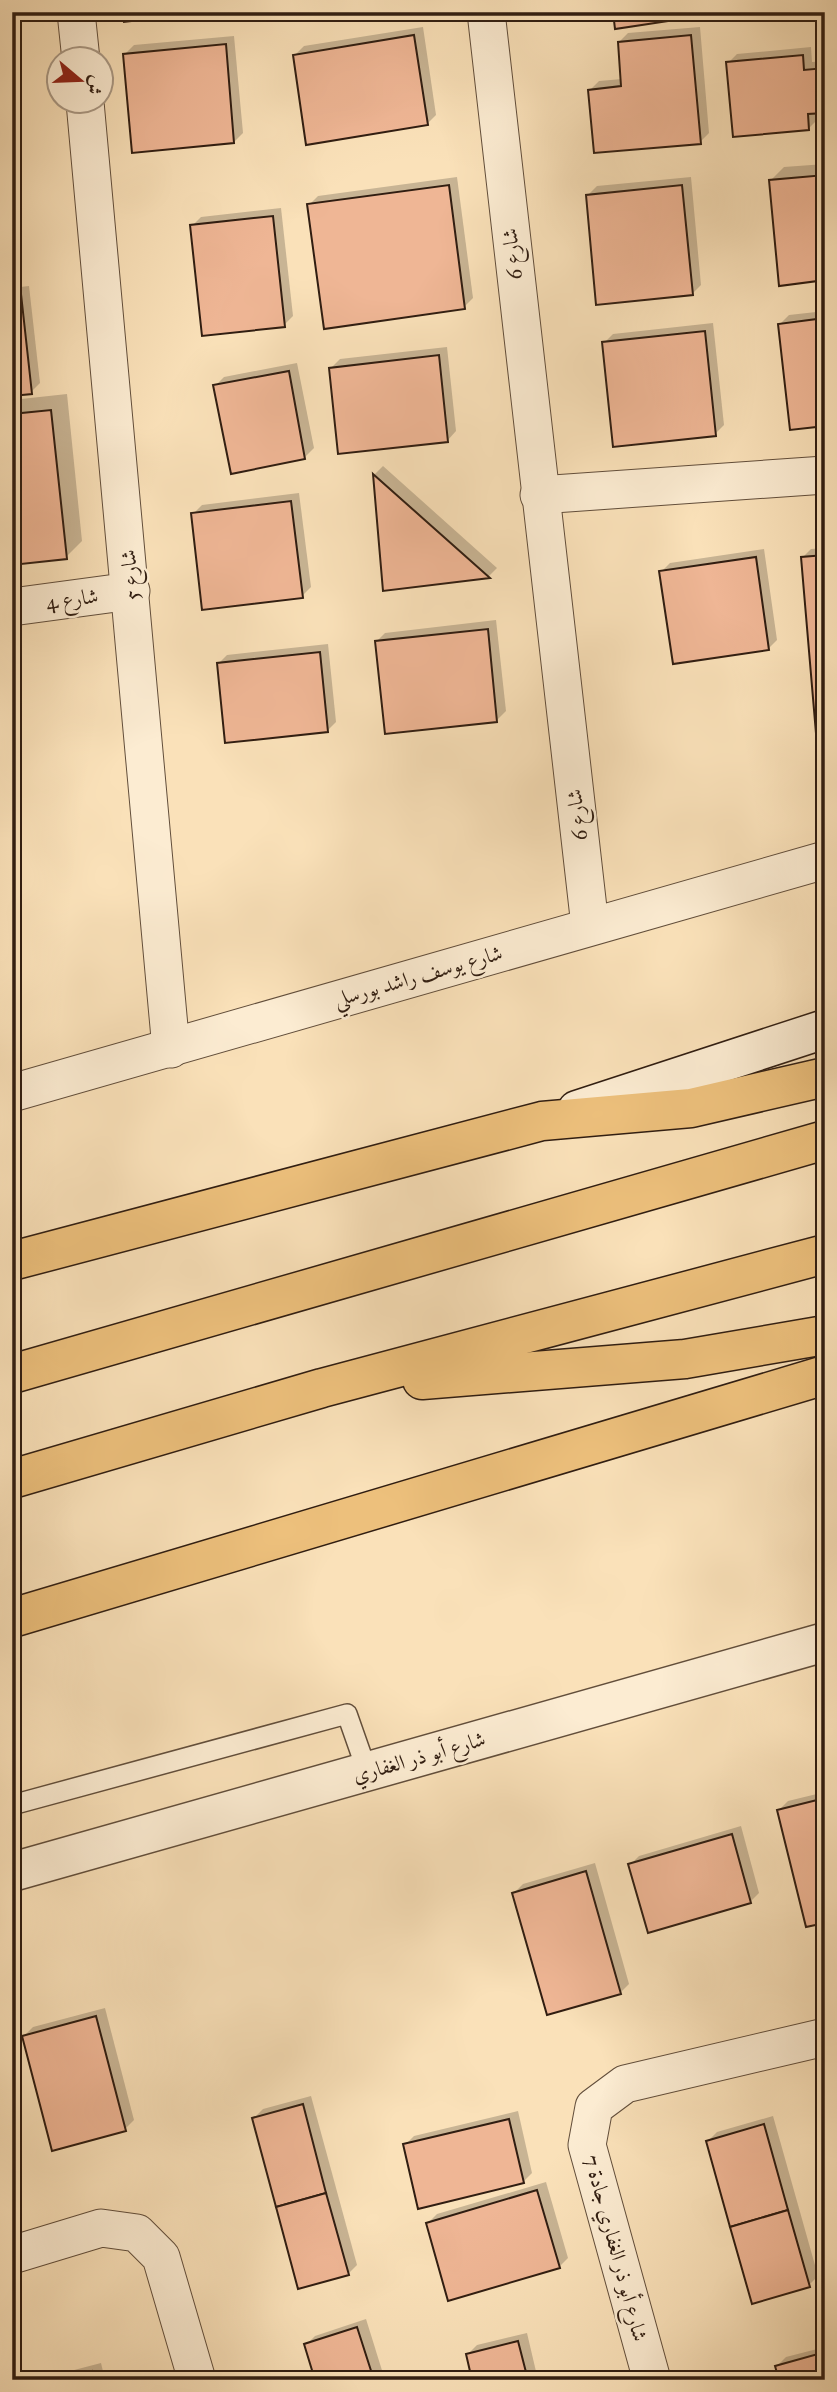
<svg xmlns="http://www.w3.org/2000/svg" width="837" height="2392" font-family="'IM FELL Great Primer',Amiri,serif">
	<rect width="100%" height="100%" fill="#fae1b9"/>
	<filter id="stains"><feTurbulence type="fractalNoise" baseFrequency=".00286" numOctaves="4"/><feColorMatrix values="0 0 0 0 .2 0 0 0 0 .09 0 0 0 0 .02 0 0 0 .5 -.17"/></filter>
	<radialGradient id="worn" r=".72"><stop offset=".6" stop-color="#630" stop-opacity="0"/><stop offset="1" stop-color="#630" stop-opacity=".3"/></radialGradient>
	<g fill="#0003">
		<polygon points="423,27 436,115 427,124 295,55 304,46"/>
		<polygon points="700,27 709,133 700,142 590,90 599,81 622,79 619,42 628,33"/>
		<polygon points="234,36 243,133 234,142 125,54 134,45"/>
		<polygon points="811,47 812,62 825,61 825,111 817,112 818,119 809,128 728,63 737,54"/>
		<polygon points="825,164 825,278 771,180 784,167"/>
		<polygon points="457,177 473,298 464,307 309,205 318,196"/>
		<polygon points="691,177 701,285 692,294 588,195 597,186"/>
		<polygon points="281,208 293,316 284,325 192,226 201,217"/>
		<polygon points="29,286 40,383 31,392 12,394 12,288"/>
		<polygon points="825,311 825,424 780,324 789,315"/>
		<polygon points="713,323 724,425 715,434 604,343 613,334"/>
		<polygon points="447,347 456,431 447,441 331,368 340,359"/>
		<polygon points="297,363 314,448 305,457 215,386 224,377"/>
		<polygon points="67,394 82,541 66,557 12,563 12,400"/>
		<polygon points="383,466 497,568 489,576 384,589 375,474"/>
		<polygon points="299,493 311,587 302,596 193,514 202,505"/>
		<polygon points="825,548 825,790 802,558 811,549"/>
		<polygon points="764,549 777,640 768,649 661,572 670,563"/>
		<polygon points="496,620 506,711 497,720 376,642 385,633"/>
		<polygon points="328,644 336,722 327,731 218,664 227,655"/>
		<polygon points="825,1792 825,1921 779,1810 788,1801"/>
		<polygon points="741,1826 759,1893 750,1902 630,1865 639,1856"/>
		<polygon points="595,1863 629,1984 620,1993 514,1893 523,1884"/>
		<polygon points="105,2008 134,2120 125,2129 24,2036 33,2027"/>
		<polygon points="311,2096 357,2265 348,2274 254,2118 263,2109"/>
		<polygon points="518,2111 532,2173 523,2182 405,2145 414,2136"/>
		<polygon points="773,2116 818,2276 809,2285 708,2141 717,2132"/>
		<polygon points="546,2182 568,2258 559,2267 428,2223 437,2214"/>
		<polygon points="366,2319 385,2380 317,2380 306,2345 315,2336"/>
		<polygon points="527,2333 538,2380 474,2380 468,2354 477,2345"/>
		<polygon points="825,2347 825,2380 777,2366 786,2357"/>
		<polygon points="101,2363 105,2380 36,2380"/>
	</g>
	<g fill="#efb695" stroke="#301d11" stroke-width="2">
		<polygon points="123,12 209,12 124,22"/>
		<polygon points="613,12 694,12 695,17 615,29"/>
		<polygon points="414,35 428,125 306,145 293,55"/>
		<polygon points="691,35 701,144 594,153 588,90 621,86 618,42"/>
		<polygon points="226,44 234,143 132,153 123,54"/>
		<polygon points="803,55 804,70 825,68 825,113 808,114 809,130 733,137 726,62"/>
		<polygon points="825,175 825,280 779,286 769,180"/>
		<polygon points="449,185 465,309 324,329 307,204"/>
		<polygon points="682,185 693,295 596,305 586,195"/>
		<polygon points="273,216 285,327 202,336 190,225"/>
		<polygon points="21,294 32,394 12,396 12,295"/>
		<polygon points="825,318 825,426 790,430 778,324"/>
		<polygon points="705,331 716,436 613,447 602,342"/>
		<polygon points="439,355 448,442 338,454 329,368"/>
		<polygon points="289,371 305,459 231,474 213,385"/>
		<polygon points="51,410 67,559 12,565 12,414"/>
		<polygon points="373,474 490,578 383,591"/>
		<polygon points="291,501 303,598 202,610 191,513"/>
		<polygon points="825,555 825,791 821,792 801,557"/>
		<polygon points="756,557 769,650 673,664 659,571"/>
		<polygon points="488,629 497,722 385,734 375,641"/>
		<polygon points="320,652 328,732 225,743 217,663"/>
		<polygon points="825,1798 825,1923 806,1927 777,1810"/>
		<polygon points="732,1834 751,1903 648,1933 628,1864"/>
		<polygon points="586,1871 621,1994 547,2015 512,1893"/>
		<polygon points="96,2016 126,2131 52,2151 22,2036"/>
		<polygon points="303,2104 326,2193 276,2207 252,2118"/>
		<polygon points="509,2119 524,2183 418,2209 403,2144"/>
		<polygon points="764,2124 788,2210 730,2227 706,2141"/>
		<polygon points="537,2190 560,2268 448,2301 426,2223"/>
		<polygon points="326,2193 349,2275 298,2289 276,2207"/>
		<polygon points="788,2210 810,2287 752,2304 730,2227"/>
		<polygon points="357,2327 374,2380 315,2380 304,2344"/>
		<polygon points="518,2341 528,2380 472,2380 466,2354"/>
		<polygon points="825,2352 825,2380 779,2380 775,2366"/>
		<polygon points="92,2371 94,2380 58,2380"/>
	</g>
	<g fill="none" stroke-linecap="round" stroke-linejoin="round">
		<g stroke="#624e3b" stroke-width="22">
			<polyline id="service" points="12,1805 347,1714 367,1771"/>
		</g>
		<g stroke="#624e3b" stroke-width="39">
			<g id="minor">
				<polyline points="76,12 81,60"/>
				<polyline points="486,12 590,926"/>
				<polyline points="85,102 171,1049"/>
				<polyline points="539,495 825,475"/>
				<polyline points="12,607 131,591"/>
				<polyline points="12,1093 825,860"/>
				<polyline points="12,2255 101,2228 137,2233 161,2257 197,2380"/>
				<polyline points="652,2380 587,2145 594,2107 625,2084 825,2037"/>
			</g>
		</g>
		<g stroke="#624e3b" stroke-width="41">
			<polyline id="tertiary" points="12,1872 825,1642"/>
		</g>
		<g stroke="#301d11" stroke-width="41">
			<polyline id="secondary" points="577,1110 825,1029"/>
		</g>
		<g stroke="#301d11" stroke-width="41">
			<g id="motorway">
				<polyline points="12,1261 542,1121 691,1108 825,1077"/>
				<polyline points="12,1374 825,1140"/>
				<polyline points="422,1380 685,1359 825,1335"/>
				<polyline points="12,1479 322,1388 825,1254"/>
				<polyline points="12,1618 825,1375"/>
			</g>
		</g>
		<use href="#service" stroke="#fcecd2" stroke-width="19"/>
		<use href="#minor" stroke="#fcecd2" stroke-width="37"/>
		<use href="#tertiary" stroke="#fcecd2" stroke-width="38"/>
		<use href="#secondary" stroke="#fcecd2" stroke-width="38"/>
		<use href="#motorway" stroke="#edc07c" stroke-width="38"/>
	</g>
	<g text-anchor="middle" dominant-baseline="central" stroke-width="5" stroke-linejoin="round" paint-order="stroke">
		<g font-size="21" fill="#301d11" stroke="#fcecd2">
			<text transform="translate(512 254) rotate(-96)">شارع 6</text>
			<text transform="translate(130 575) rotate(-95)">شارع 5</text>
			<text transform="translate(72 599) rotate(-8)">شارع 4</text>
			<text transform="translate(577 815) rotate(-97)">شارع 6</text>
			<text transform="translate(418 976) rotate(-16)">شارع يوسف راشد بورسلي</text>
			<text transform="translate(419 1757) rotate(-16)">شارع أبو ذر الغفاري</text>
			<text transform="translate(616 2248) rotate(75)">شارع أبو ذر الغفاري جادة 7</text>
		</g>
	</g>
	<rect width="837" height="2392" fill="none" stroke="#fae1b9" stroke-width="42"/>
	<rect x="14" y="14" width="809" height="2364" fill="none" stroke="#301d11" stroke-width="3.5"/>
	<rect x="21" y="21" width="795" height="2350" fill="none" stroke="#301d11" stroke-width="2"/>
	<g transform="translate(80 80) rotate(109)"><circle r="33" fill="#fcecd2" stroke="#aa9985" stroke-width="2"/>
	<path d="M0-5L12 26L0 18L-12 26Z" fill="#8f2418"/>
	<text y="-10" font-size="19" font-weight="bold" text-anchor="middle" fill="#301d11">ش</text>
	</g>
	<rect width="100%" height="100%" filter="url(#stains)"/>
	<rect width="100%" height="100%" fill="url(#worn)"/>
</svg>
